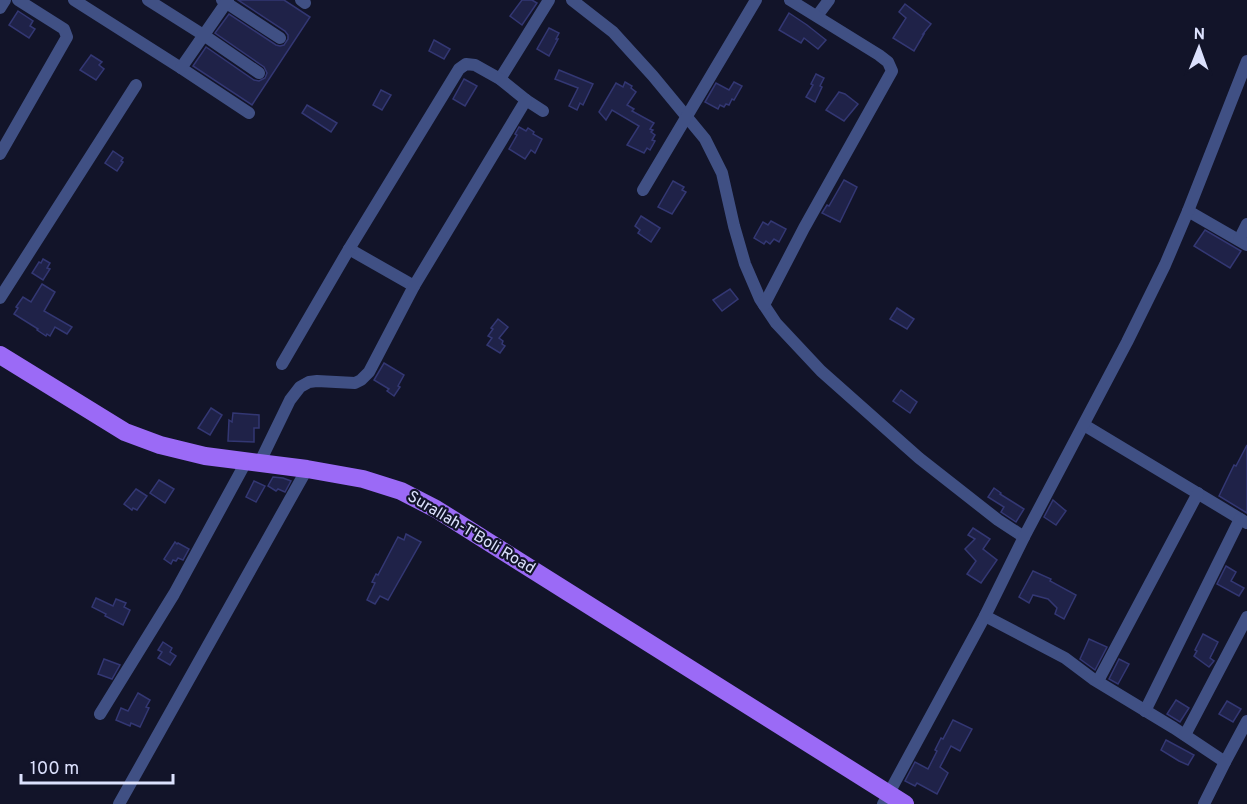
<svg xmlns="http://www.w3.org/2000/svg" width="1247" height="804" font-family="Overpass,sans-serif">
	<rect width="100%" height="100%" fill="#121429"/>
	<g fill="#1f2248" stroke="#333773" stroke-width="1.5">
		<polygon points="238,0 284,0 310,17 252,105 193,66 206,47 254,80 259,81 265,78 267,73 264,67 215,33 229,14 276,45 280,46 284,45 288,39 288,35 285,31"/>
		<polygon points="522,0 532,0 537,3 522,25 510,16"/>
		<polygon points="905,4 931,24 923,34 924,34 914,51 893,38 906,18 899,12"/>
		<polygon points="18,11 33,21 30,26 35,29 29,38 9,25"/>
		<polygon points="789,13 807,25 826,40 818,49 804,38 801,43 779,30"/>
		<polygon points="549,28 559,33 556,39 558,39 549,56 537,49"/>
		<polygon points="434,40 450,49 444,59 429,51"/>
		<polygon points="91,55 102,62 99,65 104,69 96,80 80,70"/>
		<polygon points="559,70 593,84 583,105 580,103 577,110 569,106 578,88 555,79"/>
		<polygon points="816,74 824,78 820,86 822,87 815,102 806,97 813,85 811,84"/>
		<polygon points="464,79 477,86 465,106 453,99"/>
		<polygon points="625,82 632,86 631,88 636,92 627,105 634,109 632,111 654,123 650,129 653,130 651,132 655,135 652,140 655,141 650,150 647,148 644,153 627,145 639,126 612,110 606,120 599,112 616,83 623,87"/>
		<polygon points="734,82 742,86 734,100 732,99 729,105 726,104 724,107 720,105 718,109 705,102 716,83 729,90"/>
		<polygon points="381,90 391,95 382,110 373,105"/>
		<polygon points="839,92 845,94 858,104 844,121 826,110"/>
		<polygon points="307,105 337,123 331,132 302,113"/>
		<polygon points="519,127 526,131 528,128 534,132 533,134 542,139 535,153 531,150 525,159 509,149 517,135 515,134"/>
		<polygon points="113,151 123,158 121,161 123,162 117,171 105,163"/>
		<polygon points="844,180 857,187 840,222 822,213 827,205 829,206"/>
		<polygon points="673,181 684,187 682,190 686,192 672,214 658,207"/>
		<polygon points="641,216 660,228 651,242 638,233 640,230 635,226"/>
		<polygon points="771,221 786,229 779,242 774,239 770,244 766,241 764,244 754,238 763,222 768,225"/>
		<polygon points="1205,230 1241,251 1230,268 1194,246"/>
		<polygon points="43,259 50,263 47,268 50,269 43,280 32,273 39,262 41,263"/>
		<polygon points="42,284 55,292 44,311 72,327 67,334 55,327 50,336 47,334 46,336 37,330 38,329 14,314 18,308 16,307 23,297 31,302"/>
		<polygon points="730,289 738,299 722,311 713,300"/>
		<polygon points="897,308 914,319 907,329 890,319"/>
		<polygon points="498,319 508,327 499,338 503,341 502,344 505,346 500,353 487,345 492,338 488,336 493,329 491,328"/>
		<polygon points="384,363 404,375 398,386 400,387 394,396 387,391 389,389 374,380"/>
		<polygon points="901,390 917,402 910,413 893,401"/>
		<polygon points="211,408 222,415 210,435 198,428"/>
		<polygon points="233,413 259,415 259,428 254,428 254,442 228,441 229,420 232,422"/>
		<polygon points="1247,445 1247,513 1219,496 1234,465 1236,466"/>
		<polygon points="273,477 283,478 291,481 285,492 278,489 276,491 268,486"/>
		<polygon points="159,480 174,489 165,503 150,493"/>
		<polygon points="254,481 265,486 256,502 246,497"/>
		<polygon points="994,488 1001,493 1000,494 1024,509 1016,522 1001,512 1004,507 988,497"/>
		<polygon points="136,489 147,496 137,510 133,508 132,510 124,504"/>
		<polygon points="1053,500 1066,511 1056,525 1044,517"/>
		<polygon points="973,528 990,539 983,549 997,560 981,583 967,574 976,561 965,549 975,539 968,535"/>
		<polygon points="406,534 421,542 388,600 380,596 375,604 367,600 375,583 372,582 376,574 378,575 398,537 404,540"/>
		<polygon points="175,542 177,544 178,543 189,549 183,560 178,558 176,561 173,560 171,564 164,559"/>
		<polygon points="1226,566 1236,572 1231,581 1244,588 1239,596 1217,584"/>
		<polygon points="1033,571 1051,579 1050,581 1076,595 1064,619 1055,614 1057,608 1048,599 1033,595 1029,603 1019,597"/>
		<polygon points="96,598 113,606 116,599 126,603 124,607 130,610 123,625 105,616 106,614 92,607"/>
		<polygon points="1203,634 1218,642 1210,658 1214,661 1209,667 1194,656 1197,651 1195,650"/>
		<polygon points="1089,639 1107,647 1095,670 1080,659"/>
		<polygon points="163,642 172,648 170,652 176,656 170,665 158,658 162,652 158,650"/>
		<polygon points="104,659 120,665 112,679 98,674"/>
		<polygon points="1119,659 1129,664 1118,684 1109,679"/>
		<polygon points="138,693 150,700 146,707 149,708 140,727 131,723 130,726 116,720 121,708 128,711"/>
		<polygon points="1176,700 1189,708 1180,722 1167,714"/>
		<polygon points="1227,701 1241,709 1233,722 1219,714"/>
		<polygon points="953,720 972,729 960,751 951,746 940,767 948,773 937,794 917,783 915,786 905,781 915,762 928,769 937,751 935,750 941,738 943,739"/>
		<polygon points="1166,740 1194,755 1188,765 1179,761 1161,750"/>
	</g>
	<g fill="none" stroke-linecap="round" stroke-linejoin="round">
		<g stroke="#405084" stroke-width="12">
			<polyline points="74,0 181,68 249,113"/>
			<polyline points="148,0 205,36 259,73"/>
			<polyline points="222,0 280,38"/>
			<polyline points="301,0 305,3"/>
			<polyline points="572,0 613,32 653,76 705,139 722,173 734,226 745,264 760,299 776,323 821,371 919,458 998,520 1024,537"/>
			<polyline points="0,8 5,0"/>
			<polyline points="817,16 829,0"/>
			<polyline points="181,68 228,0"/>
			<polyline points="500,79 549,0"/>
			<polyline points="0,154 67,37 64,29 18,0"/>
			<polyline points="643,190 756,0"/>
			<polyline points="1188,211 1247,245"/>
			<polyline points="1239,240 1247,224"/>
			<polyline points="349,249 414,286"/>
			<polyline points="0,298 136,85"/>
			<polyline points="764,305 804,228 892,71 888,62 879,55 790,0"/>
			<polyline points="282,364 349,249 459,69 466,64 475,65 500,79 526,100 543,111"/>
			<polyline points="1084,425 1247,523"/>
			<polyline points="259,464 290,400 300,387 309,382 317,381 355,383 361,380 369,372 414,286 526,100"/>
			<polyline points="985,616 1065,658 1093,679 1174,728 1225,762 1247,721"/>
			<polyline points="1098,681 1198,493"/>
			<polyline points="1145,711 1240,519"/>
			<polyline points="100,714 174,594 246,462"/>
			<polyline points="1185,735 1247,617"/>
			<polyline points="119,804 307,469"/>
			<polyline points="883,804 985,616 1024,537 1127,342 1165,265 1188,211 1247,61"/>
			<polyline points="1204,804 1225,762"/>
		</g>
		<polyline stroke="#9b6af6" stroke-width="18" points="0,355 125,432 160,445 205,456 307,469 363,479 401,491 436,509 905,804"/>
	</g>
	<g text-anchor="middle" dominant-baseline="central" stroke-width="4.5" stroke-linejoin="round" paint-order="stroke">
		<g font-size="16" fill="#dce1fd" stroke="#121429">
			<text transform="translate(471 533) rotate(31)">Surallah-T'Boli Road</text>
		</g>
	</g>
	<g transform="translate(1199 48) rotate(1)" stroke="#121429" stroke-width="4.5" paint-order="stroke">
	<path d="M0-4.5L10 22L0 15L-10 22Z" fill="#dce1fd"/>
	<text y="-9" font-size="16" font-weight="bold" text-anchor="middle" fill="#dce1fd">N</text>
	</g>
	<path d="M21 774v9h152v-9" fill="none" stroke="#dce1fd" stroke-width="3"/>
	<text x="30" y="774" font-size="18" fill="#dce1fd" stroke="#121429" stroke-width="4.5" paint-order="stroke">100 m</text>
</svg>
